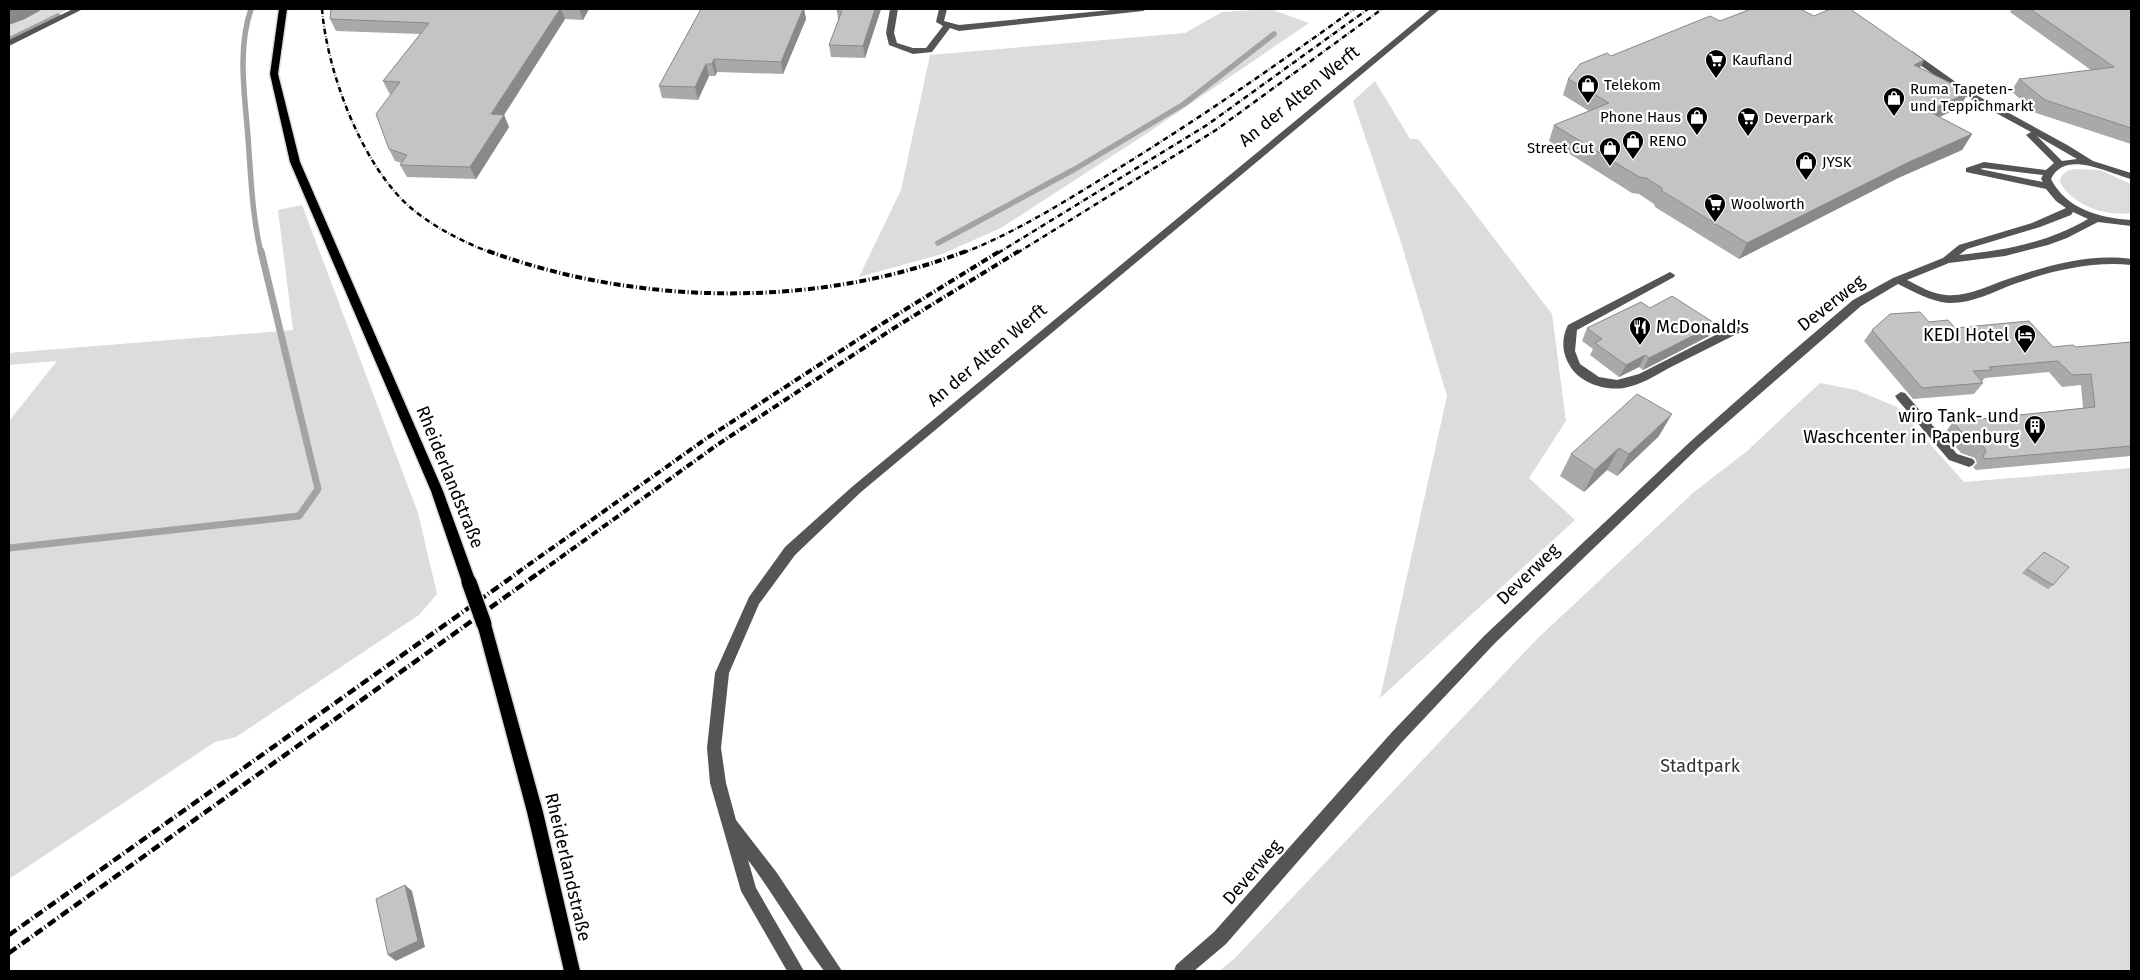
<svg xmlns="http://www.w3.org/2000/svg" width="2140" height="980" font-family="'Fira Sans',sans-serif">
	<rect width="100%" height="100%" fill="#fff"/>
	<g fill="#dcdcdc">
		<polygon points="9,9 69,9 9,39"/>
		<polygon points="1270,9 1309,23 1149,132 1001,228 942,254 859,277 901,190 930,55 1185,33 1222,12"/>
		<polygon points="1375,81 1410,139 1418,139 1552,314 1566,421 1529,478 1575,520 1380,698 1447,396 1400,239 1353,101"/>
		<path d="M2075 169 2100 170 2131 184V213C2106 217 2072 205 2060 182 2061 173 2066 171 2075 169Z"/>
		<polygon points="302,205 418,513 437,594 419,615 236,737 215,742 9,879 9,421 57,361 9,365 9,353 293,330 278,210"/>
		<polygon points="1820,383 1856,390 1897,407 1964,482 2131,468 2131,971 1219,971 1235,958 1537,639 1694,492 1747,451"/>
	</g>
	<g fill="none" stroke-linecap="round" stroke-linejoin="round">
		<g stroke="#a3a3a3" stroke-width="5.5">
			<path d="M251 9C237 50 245 96 248 138 251 177 252 215 261 253"/>
			<polyline points="9,40 58,16"/>
			<polyline points="938,243 1075,169 1184,104 1274,34"/>
		</g>
		<polyline stroke="#a3a3a3" stroke-width="7" points="9,548 299,516 318,489 261,251"/>
		<g stroke="#dbdbdb" stroke-width="3">
			<g id="major">
				<polygon points="279,9 287,9 278,74 300,162 443,491 476,582 474,586 469,587 464,586 462,582 431,491 290,162 270,74"/>
				<polygon points="484,618 489,620 491,624 543,812 580,971 564,971 527,812 477,624 479,620"/>
			</g>
		</g>
		<g fill="#555" fill-rule="evenodd">
			<polygon points="73,9 83,9 9,46 9,40"/>
			<polygon points="890,9 898,9 894,33 897,43 913,48 926,48 943,26 936,22 939,9 947,9 944,21 959,25 1121,9 1147,9 1143,11 959,31 950,28 932,52 913,54 889,45 886,33"/>
			<path d="M1431 9H1440L861 492 795 555 759 604 729 673 721 748 726 783 736 820 777 873 842 971H824C797 935 775 896 748 860L756 888 804 971H787L741 891 710 783 707 748 715 673 749 597 785 547 853 486Z"/>
			<path d="M1906 51H1912L1967 90 2069 146 2093 161 2131 173V179C2108 173 2065 149 2051 179 2066 209 2100 218 2131 220V226L2098 222 2067 238 2048 245 2005 256 1949 263 1907 280C1919 286 1932 294 1946 295 1968 297 1987 286 2008 279 2046 266 2090 253 2131 259V265C2092 261 2051 271 2014 284 1993 292 1971 304 1948 303 1930 301 1914 292 1898 284L1861 306 1699 447 1495 643 1402 742 1226 944 1194 971H1174L1176 965 1214 932 1392 732 1485 635 1691 441 1786 357 1853 300 1893 278 1943 258 1959 245 2032 223 2066 208 2056 201 2046 189 1966 172V168L1984 162 2046 170 2054 163 2026 135 2031 132 1961 94 1906 55ZM2037 136 2077 159 2062 161ZM1984 168 2043 175 2041 179 2043 182 1980 169ZM2073 212 2088 219C2049 242 2004 251 1959 255L1967 249 2040 227 2071 215Z"/>
			<path d="M1670 272 1675 275 1674 277 1577 330 1575 351 1580 364 1599 377 1617 380 1639 374 1737 324H1745L1747 327 1745 330C1720 342 1695 355 1669 368 1655 376 1640 385 1624 388 1605 391 1580 383 1570 366 1562 354 1561 338 1568 325Z"/>
			<polygon points="1901,392 1905,393 1957,454 1973,459 1975,462 1973,465 1969,467 1949,460 1897,399 1895,396"/>
		</g>
		<use href="#major" fill="#000" fill-rule="evenodd"/>
		<g stroke="#000" stroke-width="2.5" stroke-dasharray="5.5 2 0.5 2" stroke-linecap="butt">
			<path d="M322 9C327 72 362 166 411 208 435 228 463 242 492 253"/>
			<path d="M963 253C1019 231 1069 199 1119 168 1200 118 1277 65 1354 9"/>
			<polyline points="998,253 1207,125 1368,9"/>
			<polyline points="1017,253 1216,130 1382,9"/>
		</g>
		<g stroke="#000" stroke-width="4" stroke-dasharray="7 2.5 1 2.5" stroke-linecap="butt">
			<path d="M488 251C637 306 818 309 966 251"/>
			<polyline points="517,573 707,438 885,322 1000,251"/>
			<polyline points="539,573 717,445 894,328 1019,251"/>
		</g>
		<g stroke="#000" stroke-width="4.5" stroke-dasharray="9 3 1 3" stroke-linecap="butt">
			<polyline points="9,935 519,572"/>
			<polyline points="9,953 540,572"/>
		</g>
		<g stroke="#dbdbdb" stroke-width="18" stroke-linecap="butt">
			<polyline id="major-bridge" points="469,582 484,624"/>
		</g>
		<use href="#major-bridge" stroke="#000" stroke-width="15"/>
	</g>
	<g fill="#a9a9a9">
		<polygon points="331,9 589,9 583,20 565,19 504,115 509,127 476,179 407,177 400,165 401,163 395,161 389,149 391,94 389,93 383,81 420,34 336,31 330,19"/>
		<polygon points="701,9 804,9 806,19 783,74 717,72 715,76 709,76 698,100 662,98 659,86"/>
		<polygon points="881,9 865,58 831,57 829,45 838,20 837,11"/>
		<polygon points="2012,9 2131,9 2131,144 2036,113 2011,91 2019,79 2091,70 2010,12"/>
		<polygon points="1814,16 1924,60 1920,68 1959,108 1939,117 1972,134 1962,150 1898,178 1739,259 1655,207 1654,204 1639,194 1632,193 1549,141 1554,125 1589,111 1563,95 1568,79 1611,56 1720,21"/>
		<polygon points="1650,308 1716,324 1709,336 1643,370 1639,367 1619,377 1590,355 1593,349 1582,341 1587,328"/>
		<polygon points="1929,322 1955,328 2053,347 2076,347 2131,342 2131,456 1976,470 1973,467 1977,463 1975,458 1961,453 1944,434 1953,422 2083,408 2081,385 2062,387 2049,372 1985,378 1982,381 1983,383 1974,394 1913,399 1864,341 1872,330"/>
		<polygon points="1659,436 1617,476 1607,470 1584,492 1560,476 1571,454"/>
		<polygon points="2044,552 2053,585 2048,589 2022,573"/>
	</g>
	<g fill="#898989">
		<polygon points="13,9 43,9 25,19 9,25 9,10"/>
		<polygon points="560,9 561,9 565,19 504,115 509,127 476,179 470,167 491,114"/>
		<polygon points="579,9 589,9 583,20"/>
		<polygon points="803,9 804,9 806,19 783,74 781,62"/>
		<polygon points="875,9 881,9 865,58 863,46"/>
		<polygon points="714,59 717,72 715,76 712,64"/>
		<polygon points="1924,60 1915,76 1914,65"/>
		<polygon points="706,64 709,76 698,100 695,87"/>
		<polygon points="1969,92 1959,108 1918,127 1928,111"/>
		<polygon points="1972,134 1962,150 1898,178 1739,259 1747,243 1909,162"/>
		<polygon points="1716,324 1709,336 1643,370 1649,358"/>
		<polygon points="1645,355 1639,367 1619,377 1626,365"/>
		<polygon points="1672,414 1659,436 1617,476 1629,454"/>
		<polygon points="1619,448 1607,470 1584,492 1595,470"/>
		<polygon points="405,885 412,891 425,947 396,961 388,955"/>
	</g>
	<g fill="#c4c4c4" stroke="#898989">
		<polygon points="331,9 560,9 491,114 504,115 470,167 400,165 407,155 389,149 376,114 400,82 383,81 429,23 330,19"/>
		<polygon points="701,9 803,9 781,62 714,59 712,64 706,64 695,87 659,86"/>
		<polygon points="838,9 875,9 863,46 829,45 842,11 837,11"/>
		<polygon points="1751,9 1800,9 1814,16 1830,9 1850,9 1924,60 1914,65 1969,92 1928,111 1972,134 1909,162 1747,243 1662,191 1662,188 1646,178 1639,177 1554,125 1609,103 1568,79 1580,64 1607,53 1611,56 1710,16 1720,21"/>
		<polygon points="2030,9 2131,9 2131,128 2045,100 2019,79 2114,67"/>
		<polygon points="1672,296 1716,324 1649,358 1645,355 1626,365 1595,343 1602,339 1587,328 1641,302 1650,308"/>
		<polygon points="1920,312 1929,322 1948,320 1955,328 2029,321 2053,347 2073,345 2076,347 2131,342 2131,446 1985,459 1983,456 1986,452 1984,447 1970,442 1953,422 2095,407 2091,374 2072,375 2058,361 1989,367 1992,370 1973,371 1983,383 1922,388 1872,330 1890,314"/>
		<polygon points="1637,394 1672,414 1629,454 1619,448 1595,470 1571,454"/>
		<polygon points="2044,552 2069,567 2053,585 2027,569"/>
		<polygon points="405,885 418,941 388,955 376,899"/>
	</g>
	<defs>
		<g id="supermarket-pin" transform="scale(1.125)"><path d="M0 17L-7.5 6A9.5 9.5 0 1 1 7.5 6Z" fill="#000" stroke="#fff"/><path d="M-6-5.5h2.5l.6 2H6L4.5 2H-2.5L-4.4-4H-6ZM-1.5 3.2a1.3 1.3 0 1 0 .1 0ZM3 3.2a1.3 1.3 0 1 0 .1 0Z" fill="#fff"/></g>
		<g id="shop-pin" transform="scale(1.125)"><path d="M0 17L-7.5 6A9.5 9.5 0 1 1 7.5 6Z" fill="#000" stroke="#fff"/><path d="M-5-2.5h2.3a2.7 3.5 0 0 1 5.4 0H5L5.5 6h-11ZM-1.5-2.5h3a1.5 2.3 0 0 0-3 0Z" fill="#fff"/></g>
		<g id="restaurant-pin" transform="scale(1.125)"><path d="M0 17L-7.5 6A9.5 9.5 0 1 1 7.5 6Z" fill="#000" stroke="#fff"/><path d="M-5-6h1v4h1v-4h1v4h1v-4h1v5L-1.5 .5V6h-2V.5L-5-1ZM5-6V6H3V1.5H1.5Q1.5-4 5-6Z" fill="#fff"/></g>
		<g id="hotel-pin" transform="scale(1.125)"><path d="M0 17L-7.5 6A9.5 9.5 0 1 1 7.5 6Z" fill="#000" stroke="#fff"/><path d="M-6-4.5h1.5V1H6V5H4.5V3h-9V5H-6ZM-4 0a1.8 1.8 0 1 1 3.6 0ZM.5 0V-2.5h3Q6-2.5 6 0Z" fill="#fff"/></g>
		<g id="building-pin" transform="scale(1.125)"><path d="M0 17L-7.5 6A9.5 9.5 0 1 1 7.5 6Z" fill="#000" stroke="#fff"/><path d="M-4-6H4V6H1V3H-1V6H-4ZM-2.5-4.3h1.7v1.8h-1.7ZM.8-4.3h1.7v1.8H.8ZM-2.5-1h1.7V.8h-1.7ZM.8-1h1.7V.8H.8Z" fill="#fff"/></g>
	</defs>
	<g fill-rule="evenodd">
		<use href="#supermarket-pin" x="1716" y="60"/>
		<use href="#shop-pin" x="1588" y="85"/>
		<use href="#shop-pin" x="1894" y="98"/>
		<use href="#shop-pin" x="1697" y="117"/>
		<use href="#supermarket-pin" x="1748" y="118"/>
		<use href="#shop-pin" x="1633" y="141"/>
		<use href="#shop-pin" x="1610" y="148"/>
		<use href="#shop-pin" x="1806" y="162"/>
		<use href="#supermarket-pin" x="1715" y="204"/>
		<use href="#restaurant-pin" x="1640" y="327"/>
		<use href="#hotel-pin" x="2025" y="335"/>
		<use href="#building-pin" x="2035" y="426"/>
	</g>
	<g text-anchor="middle" dominant-baseline="central" stroke-width="4.5" stroke-linejoin="round" paint-order="stroke">
		<g font-size="15" fill="#000" stroke="#fff" text-anchor="start">
			<text x="1732" y="60">Kaufland</text>
			<text x="1604" y="85">Telekom</text>
			<text x="1910" y="89">Ruma Tapeten-<tspan x="1910" dy="17">und Teppichmarkt</tspan></text>
			<text x="1681" y="117" text-anchor="end">Phone Haus</text>
			<text x="1764" y="118">Deverpark</text>
			<text x="1649" y="141">RENO</text>
			<text x="1594" y="148" text-anchor="end">Street Cut</text>
			<text x="1822" y="162">JYSK</text>
			<text x="1731" y="204">Woolworth</text>
		</g>
		<g font-size="18" fill="#000" stroke="#fff">
			<text transform="translate(1299 96) rotate(-39)">An der Alten Werft</text>
			<text transform="translate(1831 303) rotate(-38)">Deverweg</text>
			<text transform="translate(987 355) rotate(-40)">An der Alten Werft</text>
			<text transform="translate(450 477) rotate(68)">Rheiderlandstraße</text>
			<text transform="translate(1528 574) rotate(-44)">Deverweg</text>
			<text transform="translate(568 867) rotate(77)">Rheiderlandstraße</text>
			<text transform="translate(1252 872) rotate(-49)">Deverweg</text>
		</g>
		<g font-size="18" fill="#000" stroke="#fff" text-anchor="end">
			<text x="1656" y="327" text-anchor="start">McDonald's</text>
			<text x="2009" y="335">KEDI Hotel</text>
			<text x="2019" y="416">wiro Tank- und<tspan x="2019" dy="21">Waschcenter in Papenburg</tspan></text>
		</g>
		<g font-size="18" fill="#333" stroke="#fff">
			<text x="1700" y="766">Stadtpark</text>
		</g>
	</g>
	<rect width="2140" height="980" fill="none" stroke="#000000" stroke-width="20"/>
</svg>
